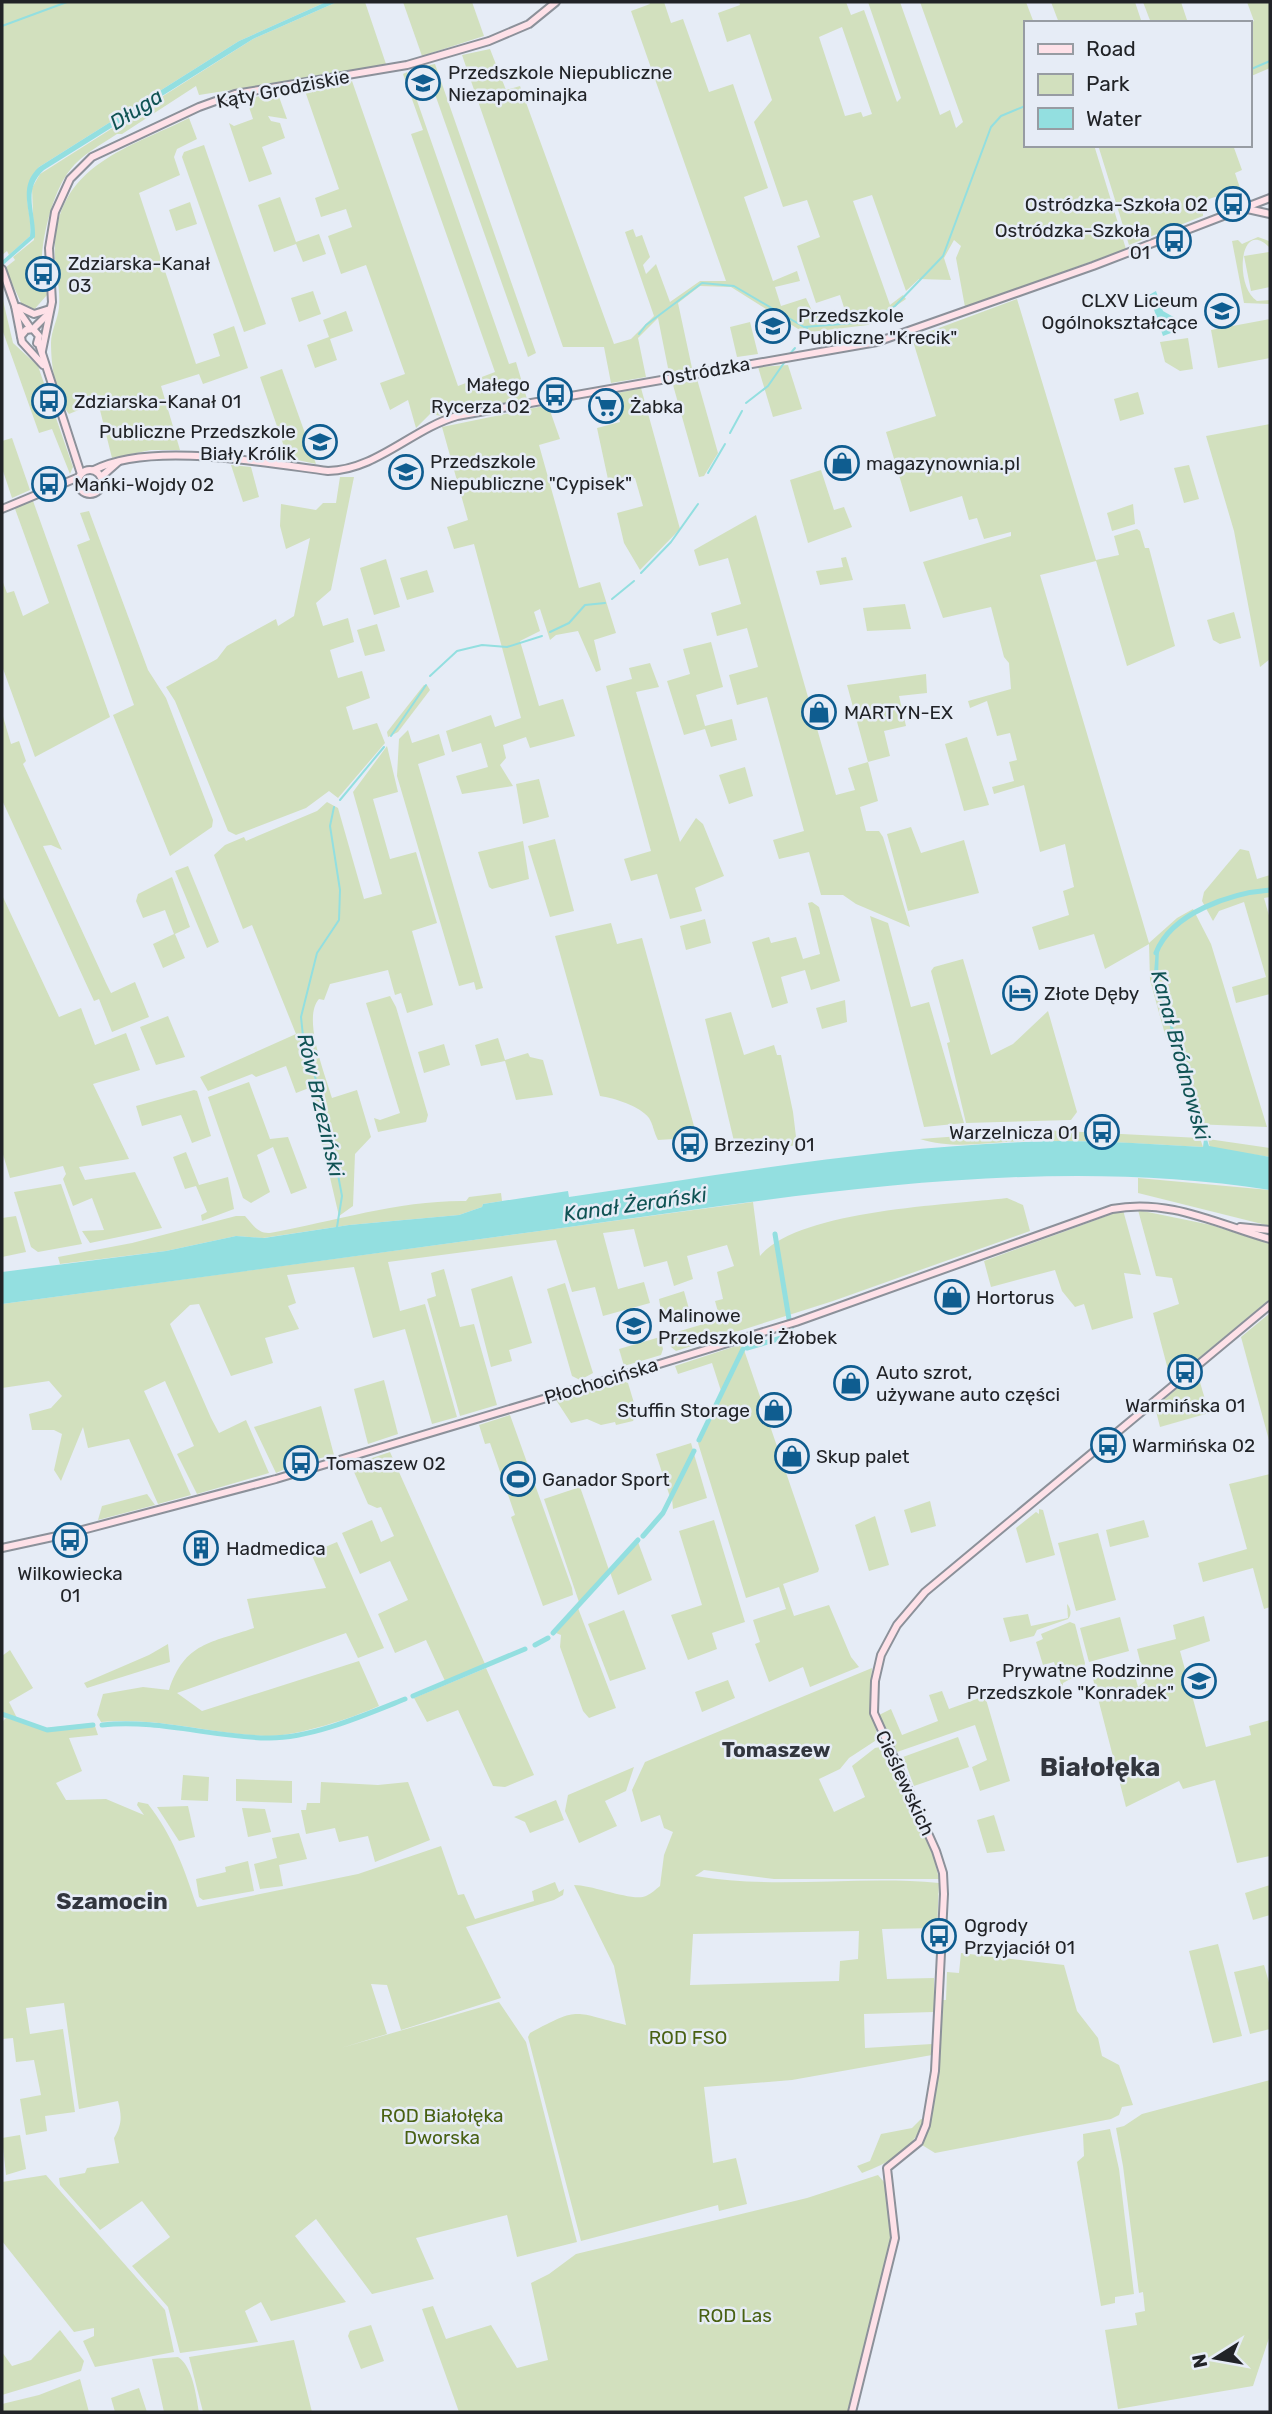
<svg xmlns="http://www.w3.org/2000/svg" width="1272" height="2414" font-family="Rubik,sans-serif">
	<rect width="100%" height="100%" fill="#e6ecf6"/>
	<g fill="#d2e0be" fill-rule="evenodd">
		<path d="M2 2H326L239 41 39 167C17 196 33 207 30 236L9 255 7 251 2 255Z"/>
		<path d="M337 2H365L386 64 372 68 199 95 196 86 122 134H117C101 145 82 154 70 170 52 192 39 246 42 274 43 281 46 288 47 295L32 312 23 307 5 268 15 260 13 257 34 240 32 188 40 174 253 39Z"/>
		<polygon points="403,2 472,2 484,36 422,56"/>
		<path d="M649 2H664L671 23 683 19 709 92 733 84 768 188 744 197 773 281 797 271 800 281 775 287 781 306 806 298 814 315 819 313 824 325 849 323 840 295 816 303 797 246 820 237 807 200 783 207 754 122 772 100 750 34 727 42 718 13 740 5 739 2H846L851 15 864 10 897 102 901 98 868 2H900L940 115 950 110 956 128 963 122 920 2H1026L1034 23H1025V145H1094L1126 249 965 307 956 258 961 246 954 240 944 258 951 280 919 279 906 291 872 195 853 201 890 305 903 295 906 299 868 325 810 332H803L731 287 700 286 678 303 692 368 669 373 658 318 638 338 646 377 611 383 604 347H563L462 55 490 49 506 90 520 86 614 344 631 339 654 316 625 232 633 229 636 237 642 235 650 257 643 265 646 274 656 264 670 302 700 281H726L631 11 650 4ZM842 27 872 114 863 117 861 112 845 116 819 37Z"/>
		<polygon points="1051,2 1135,2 1142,23 1059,23"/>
		<polygon points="1143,2 1181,2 1188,23 1151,23"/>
		<polygon points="1247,2 1270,3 1270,68 1249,77 1249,23 1254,21"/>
		<polygon points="435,64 536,353 528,357 425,66"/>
		<polygon points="407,72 509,364 516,362 527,399 442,416 430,414 416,428 408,400 390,410 380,383 405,374 366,265 341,274 328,236 352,227 346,209 321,217 315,198 339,189 305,91 352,81 458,386 495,372 411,134 423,130 403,74"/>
		<polygon points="278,94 287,119 268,116 271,121 280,123 285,138 262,147 272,174 249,182 229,123 234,126 253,119 246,98"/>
		<path d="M189 118 197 139 177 149 174 157 180 175 139 193 196 364 220 356 213 334 234 326 248 368 203 384 199 374 161 386 180 450H151L112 458 98 402 69 414C55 396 51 364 51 343 51 331 58 319 59 307 61 285 53 265 55 243 60 164 129 148 189 118Z"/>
		<polygon points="204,145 266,324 244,332 182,157 184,152"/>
		<polygon points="1098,145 1233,145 1242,170 1235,173 1240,188 1234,190 1233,195 1227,193 1203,201 1203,216 1129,245"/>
		<polygon points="280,197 296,242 319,234 326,254 303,262 296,244 274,252 258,205"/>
		<polygon points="190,202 197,224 176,231 169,210"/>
		<path d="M1258 237 1269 241 1270 248C1239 216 1234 287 1257 301L1270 300V304L1244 303 1232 241 1238 240 1242 244Z"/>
		<polygon points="1269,252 1270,287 1251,291 1244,256"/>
		<polygon points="313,291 321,314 299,322 291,298"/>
		<polygon points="2,296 13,343 38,366 73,467 70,474 52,429 39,433 2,329"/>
		<polygon points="1017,299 1096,560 1119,555 1114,536 1137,529 1140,531 1145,548 1149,548 1175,646 1127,666 1096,561 1040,575 1149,943 1177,918 1193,909 1211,944 1267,1127 1193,1124 1170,1037 1166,1038 1150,980 1149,944 1105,969 1094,934 1039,950 1032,927 1069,915 1063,891 1074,887 1065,844 1040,852 1024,785 994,794 992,787 1014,781 1009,762 1017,760 1010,733 997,736 987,701 970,708 968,701 1011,689 1009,663 1004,657 991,607 943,618 923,562 1011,536 1011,532 984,539 977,518 969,520 962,496 910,512 886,432 936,416 912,338"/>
		<polygon points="346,311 353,331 330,339 337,360 315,368 307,345 329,337 323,320"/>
		<polygon points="1270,319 1270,358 1218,368 1211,330"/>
		<polygon points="750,322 758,354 737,357 730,327"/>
		<polygon points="1188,338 1193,369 1180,371 1165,362 1160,342"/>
		<polygon points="788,365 802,409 773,417 758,367"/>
		<polygon points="282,369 316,464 288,458 260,377"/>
		<polygon points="697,379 718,453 704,476 699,477 673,385"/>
		<polygon points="641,388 680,529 640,570 624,543 617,513 643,506 635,478 609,484 597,428 620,422 613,396 594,400 591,404 590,399"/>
		<polygon points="1138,392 1144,414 1120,421 1114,399"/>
		<polygon points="548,405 560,439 539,445 579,588 600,582 616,633 594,640 601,670 596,672 578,631 556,635 550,640 540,609 534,612 540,631 520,641 539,706 563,699 575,736 530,748 526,737 503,745 506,758 500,765 513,786 462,794 456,776 488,767 481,743 452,752 446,731 491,715 495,727 521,718 474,544 454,549 447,527 468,520 442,427"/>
		<polygon points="1270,424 1270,659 1260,667 1234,531 1206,436"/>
		<polygon points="12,438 30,490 12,498 2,468 2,441"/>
		<polygon points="231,465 251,467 259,497 243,502"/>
		<polygon points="1189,465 1199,499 1184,503 1174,468"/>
		<polygon points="821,470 834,510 844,507 852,527 808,543 790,480"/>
		<polygon points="340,477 354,477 331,590 316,603 323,626 348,618 354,642 330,650 338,678 362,671 370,698 346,707 353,730 377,723 385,743 338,798 329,791 306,808 236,835 228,831 175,701 166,687 217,659 227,646 276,619 278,626 294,616 310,538 286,549 280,526 281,504 316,510 323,503 336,503"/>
		<polygon points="32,498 110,717 35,757 2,666 2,580 7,593 14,591 23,616 49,603 14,506"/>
		<polygon points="1133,504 1135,524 1112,531 1107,513"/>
		<polygon points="89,511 148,670 166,698 213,820 212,827 170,856 113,715 134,705 77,545 90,540 80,513"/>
		<polygon points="756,515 836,795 855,790 848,768 868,762 847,685 926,674 927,693 899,696 906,726 884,731 890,756 868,762 878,801 860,807 866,831 879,831 883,837 910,927 856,904 843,895 821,895 809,852 779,859 773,840 804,831 767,697 737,705 729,675 758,667 747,628 717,636 711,613 741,604 728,558 699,566 694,550"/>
		<polygon points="846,557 853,580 820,585 816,571 843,567 841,558"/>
		<polygon points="386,559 400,607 374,615 360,568"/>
		<polygon points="427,570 434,592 407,600 400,578"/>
		<polygon points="905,604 911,629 867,631 863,608"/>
		<polygon points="1234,612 1241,638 1220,644 1213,640 1207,620"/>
		<polygon points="377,624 385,651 365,656 357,630"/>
		<polygon points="711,642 723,687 696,695 705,726 732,719 737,740 711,747 705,729 684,735 667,681 690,674 683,649"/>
		<polygon points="650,663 659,687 636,692 680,842 696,818 703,824 724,876 695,888 702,911 670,919 657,874 631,881 624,859 651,851 606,686 632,679 629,668"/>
		<polygon points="424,685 427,685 430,690 398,732 388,737 387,732"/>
		<polygon points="2,713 11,744 19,741 26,761 23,764 62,850 51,845 43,846 106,983 111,993 135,982 149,1017 112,1032 99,999 94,1001 2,800"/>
		<polygon points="408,730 412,743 439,734 445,755 418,764 483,988 476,990 474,982 459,986 397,776 399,739"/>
		<polygon points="967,737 989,805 964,811 945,744"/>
		<path d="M387 746 398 792 373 799 390 859 416 852 437 923 412 931 433 1005 407 1013 401 993 395 995 388 970 330 984 324 1000 319 999C302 1018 325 1074 332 1098L357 1090 371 1137 355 1154 353 1206 339 1216 309 1088 296 1093 286 1066 256 1077 252 1074 208 1091 200 1077 296 1034 252 925 243 929 214 855 225 845 244 837 246 841 317 811 327 802 338 808 364 899 382 894 353 792Z"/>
		<polygon points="745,767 753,796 729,804 719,775"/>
		<polygon points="539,779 549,817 523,824 516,784"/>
		<polygon points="911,827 921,853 964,840 979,893 908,911 887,834"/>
		<polygon points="555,839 574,911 550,917 528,846"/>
		<polygon points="523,841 529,879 492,889 489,887 478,852"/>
		<polygon points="1240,849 1249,851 1257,879 1270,875 1270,897 1264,898 1270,919 1270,994 1236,1003 1232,987 1266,977 1244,902 1219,911 1213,921 1202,901 1204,892"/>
		<polygon points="188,866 219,942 207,948 175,871"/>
		<polygon points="172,877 190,927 175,934 185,958 163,968 153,944 174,934 165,910 143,918 136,901 138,894"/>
		<polygon points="2,895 59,1017 81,1008 95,1045 126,1033 140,1070 93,1084 129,1159 79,1167 85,1180 135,1172 162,1228 90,1243 82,1231 104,1230 92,1198 73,1206 63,1179 66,1174 63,1166 10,1178 2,1151"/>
		<polygon points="812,902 819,907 840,981 811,990 805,970 781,977 788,1003 772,1008 752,942 769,937 771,943 796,937 803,959 820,954 808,903"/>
		<polygon points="870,916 888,923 911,1007 929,1002 964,1123 924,1127"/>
		<polygon points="705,919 711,943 686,950 680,926"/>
		<path d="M611 923 617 944 642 938 702 1155 694 1150 689 1138 658 1140C654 1133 653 1124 649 1118 640 1106 614 1098 600 1096L555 936Z"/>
		<polygon points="963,959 991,1055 1013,1044 1048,1011 1077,1112 1071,1120 966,1123 947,1043 950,1042 931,971 934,967"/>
		<polygon points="390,996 396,1007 428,1115 426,1122 378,1132 374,1118 380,1120 400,1113 366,1003"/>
		<polygon points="845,1000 847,1022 822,1029 816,1008"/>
		<polygon points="731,1012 744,1055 774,1045 777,1055 781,1055 793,1112 797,1145 737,1154 705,1019"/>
		<polygon points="168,1016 185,1057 156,1065 140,1027"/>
		<polygon points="498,1038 505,1060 528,1053 530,1057 543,1060 553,1095 516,1100 505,1061 481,1066 475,1045"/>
		<polygon points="444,1044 450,1065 424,1073 418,1052"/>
		<polygon points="249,1082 270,1139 288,1137 307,1188 291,1194 273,1147 257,1155 270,1192 251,1203 243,1198 208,1097"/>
		<polygon points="194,1090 197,1091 211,1136 192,1143 181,1115 142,1126 136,1106"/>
		<path d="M1043 1130 1200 1138 1203 1147C1144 1144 1085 1140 1026 1141 989 1142 955 1150 920 1139Z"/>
		<polygon points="1208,1139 1270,1148 1270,1157 1210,1148"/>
		<polygon points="186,1152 199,1185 228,1177 234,1209 202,1221 201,1215 207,1212 196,1186 185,1189 173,1157"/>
		<polygon points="1138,1178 1270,1190 1270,1226 1138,1193"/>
		<polygon points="61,1184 82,1244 38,1252 31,1247 14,1192"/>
		<path d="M501 1193 502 1201 483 1204 482 1207 459 1215 349 1225 263 1238 236 1236 166 1251 60 1264 58 1257 132 1243 236 1216H245C253 1225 258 1234 270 1233 335 1221 401 1200 466 1201L469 1197Z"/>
		<path d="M1007 1198 1023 1205 1030 1231 833 1301 676 1351 671 1347 667 1335 720 1319 715 1301 723 1299 717 1272 734 1266 727 1245 687 1256 693 1279 674 1286 667 1261 644 1267 634 1229 603 1233 618 1289 644 1282 650 1303 603 1316 595 1287 572 1292 556 1240 388 1262 400 1311 425 1304 457 1417 432 1424 405 1329 373 1338 354 1267 287 1275 296 1303 288 1306 299 1329 265 1338 273 1363 231 1376 199 1304 190 1305 170 1324 211 1418 219 1433 246 1420 269 1473 197 1494 177 1454 194 1446 165 1381 144 1391 191 1495 158 1504 129 1439 88 1448 83 1427 61 1481 54 1470 62 1434 54 1430H32L29 1414 51 1408 62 1396 49 1381 2 1388V1304L753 1202 760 1256C798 1210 948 1205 1007 1198Z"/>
		<polygon points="1123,1210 1141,1275 1124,1273 1133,1318 1092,1330 1084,1304 1075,1307 1062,1291 1055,1270 991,1287 984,1261"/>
		<polygon points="1138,1210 1211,1225 1270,1244 1270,1299 1171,1381 1153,1313 1179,1304 1172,1278 1156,1276"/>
		<polygon points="16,1216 26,1252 2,1257 2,1218"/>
		<polygon points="444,1269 460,1327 474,1324 497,1405 460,1416 427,1299 436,1296 431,1273"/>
		<polygon points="512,1276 532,1343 509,1350 512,1361 491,1367 471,1289"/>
		<polygon points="565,1283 593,1373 580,1380 572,1376 547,1289"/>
		<polygon points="684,1291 689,1309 662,1316 659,1299"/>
		<polygon points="1270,1313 1270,1444 1241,1337"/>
		<polygon points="660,1337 663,1349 661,1355 624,1366 619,1349"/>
		<polygon points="742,1344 819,1569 818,1572 783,1584 794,1616 829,1605 851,1657 859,1667 810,1687 803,1667 769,1682 755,1644 760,1642 753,1620 786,1609 779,1587 746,1598 698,1443 722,1394 712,1363 678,1374 675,1366"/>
		<polygon points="1197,1372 1209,1413 1160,1427 1155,1407"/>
		<polygon points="384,1380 398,1434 368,1444 354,1389"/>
		<polygon points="620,1380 628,1383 637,1413 633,1421 616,1425 615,1422 601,1425 587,1419 571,1423 556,1400"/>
		<polygon points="321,1406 334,1455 299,1463 276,1473 254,1427"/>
		<polygon points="510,1415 572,1588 573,1595 543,1606 511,1517 515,1515 490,1443 485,1444 479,1425"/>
		<polygon points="691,1443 693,1450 670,1497 656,1454"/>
		<polygon points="390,1452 485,1664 445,1681 426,1640 395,1653 378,1614 408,1600 390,1561 360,1574 342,1533 372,1520 381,1542 394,1536 381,1507 377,1508 368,1504 351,1465"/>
		<polygon points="694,1454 707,1498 673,1509 672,1498"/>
		<polygon points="1270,1474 1270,1607 1264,1609 1253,1568 1203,1582 1198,1563 1247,1549 1229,1484"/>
		<polygon points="580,1487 609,1570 579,1602 544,1499"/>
		<polygon points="147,1494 155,1505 98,1520 102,1506"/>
		<polygon points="930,1501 936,1526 911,1533 904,1510"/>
		<polygon points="1039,1509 1043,1510 1055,1555 1026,1563 1016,1528 1036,1512 1039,1514"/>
		<polygon points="875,1516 889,1565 869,1571 855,1525"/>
		<polygon points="714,1520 745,1622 712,1633 717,1649 688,1660 671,1615 702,1605 679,1531"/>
		<polygon points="1144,1520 1149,1537 1110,1547 1106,1530"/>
		<polygon points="1098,1533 1116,1600 1076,1611 1058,1543"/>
		<path d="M337 1542 384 1648 358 1658 346 1633 177 1693 202 1711 359 1661 379 1706C352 1718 296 1737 266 1736 210 1734 158 1717 101 1722L97 1715 103 1694 143 1687 169 1690C185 1642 211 1643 254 1628L247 1599 326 1588 311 1553Z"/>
		<polygon points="638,1542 652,1580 618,1595 610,1572"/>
		<path d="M1067 1604C1071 1608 1072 1615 1068 1619L1037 1630 1034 1636 1010 1642 1003 1618 1028 1614 1031 1626 1068 1618Z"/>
		<polygon points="578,1608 616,1708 589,1718 583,1711 560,1647 561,1635 556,1633"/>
		<polygon points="624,1610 646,1669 610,1681 588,1624"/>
		<polygon points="1204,1616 1210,1641 1180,1651 1206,1747 1251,1735 1249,1726 1270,1720 1270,1856 1237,1863 1215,1780 1183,1789 1179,1781 1126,1807 1093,1679 1133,1668 1138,1687 1145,1681 1137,1649 1176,1639 1173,1625"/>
		<polygon points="1120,1617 1129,1651 1089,1662 1080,1628"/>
		<polygon points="1070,1622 1075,1624 1085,1663 1083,1672 1063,1683 1063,1690 1054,1662 1043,1665 1036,1642 1043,1639 1041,1634"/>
		<polygon points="168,1644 170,1662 87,1688 84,1683 149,1655"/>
		<path d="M10 1650 33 1688 9 1702 17 1718 46 1728 94 1723 98 1735 69 1738 82 1771 56 1783 66 1800 106 1799 144 1815 137 1805 138 1802 148 1804C173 1836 184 1868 197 1907L358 1874 441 1846 458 1895 464 1894 475 1919 534 1901 532 1891 555 1882 559 1892 564 1889 563 1895 554 1900 466 1927 501 1998 401 2030 387 1985 371 1984 387 2034 341 2048 499 2002 526 2042 577 2242 517 2257 507 2215 416 2238 434 2279 372 2294 316 2219 295 2236 346 2302 271 2321 261 2302 245 2311 258 2342 180 2353 168 2307 132 2266 170 2237 142 2201 100 2230 60 2185 59 2178 85 2173 87 2168 119 2163 114 2138C122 2125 122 2116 118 2101L79 2109 64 2003 26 2008 30 2034 63 2029 75 2112 45 2116 47 2131 26 2135 20 2099 41 2095 34 2060 16 2062 13 2038 2 2039V1722L6 1718 2 1717V1656Z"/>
		<polygon points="486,1668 534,1775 505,1787 493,1786 458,1710 427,1722 414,1698"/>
		<path d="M872 1668 870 1702 878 1739 849 1758 840 1769 819 1779 834 1812 865 1797 852 1766 875 1748 885 1746 931 1846 939 1879H774L704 1870 695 1876C776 1890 858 1875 939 1883L937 1928 882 1929 887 1979 934 1978V2012L864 2014 865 2048 932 2044V2055L792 2080 704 2087 713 2163 736 2158 747 2204 719 2211 718 2205 581 2241 528 2037 530 2033C580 2006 573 2012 626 2025L614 1966 574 1885C593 1885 633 1902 646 1896 651 1894 656 1889 660 1886L664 1855 673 1832 664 1828 660 1815 641 1822 632 1790 645 1762ZM859 1931 858 1959 840 1961 839 1981 690 1985 693 1934Z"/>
		<polygon points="728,1680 735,1698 702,1712 695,1692"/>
		<polygon points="942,1691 949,1709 985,1696 1010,1781 980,1791 972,1767 987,1760 975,1725 897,1752 879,1715 891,1709 902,1735 938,1721 929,1695"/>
		<polygon points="958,1737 969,1767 914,1786 903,1757"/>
		<polygon points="634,1767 626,1791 605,1801 617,1826 579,1843 565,1811 568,1795"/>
		<polygon points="183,1775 209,1777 208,1801 181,1800"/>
		<polygon points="236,1779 292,1781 292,1803 236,1801"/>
		<polygon points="321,1782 378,1785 408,1782 430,1840 375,1862 368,1836 339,1842 335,1828 306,1834 301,1810 306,1810 307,1803 320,1803"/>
		<polygon points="556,1800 564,1820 530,1833 525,1822 514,1817"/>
		<polygon points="188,1806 195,1837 179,1841 157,1807"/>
		<polygon points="242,1808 265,1809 271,1832 248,1837"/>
		<polygon points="994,1815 1005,1851 987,1853 977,1820"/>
		<polygon points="299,1833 307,1859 279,1865 283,1886 260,1889 254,1864 277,1858 272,1838"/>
		<polygon points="248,1861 254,1891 203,1900 199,1897 196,1879 226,1872 225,1867"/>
		<polygon points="1270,1885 1270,1915 1253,1920 1245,1893"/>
		<polygon points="1218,1944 1242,2036 1213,2043 1189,1951"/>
		<polygon points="961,1953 1064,1965 1077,2011 1098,2038 1102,2056 1119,2065 1133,2105 1122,2107 1119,2115 1111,2119 935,2153 922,2145 935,2090 942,2000 946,2000 947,1972 959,1973"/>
		<polygon points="1264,1965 1270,1986 1270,2029 1250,2034 1234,1972"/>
		<polygon points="1270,2080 1270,2335 1253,2386 1118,2409 1105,2330 1137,2325 1135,2313 1145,2311 1143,2292 1139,2293 1123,2166 1116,2128 1124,2126 1142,2114"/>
		<path d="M921 2119H924C916 2148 889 2163 862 2173L857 2166 870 2161 881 2134 912 2128Z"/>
		<polygon points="1110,2129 1119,2169 1134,2294 1115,2297 1115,2303 1101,2306 1077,2162 1084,2156 1083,2134"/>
		<polygon points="20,2135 26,2169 6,2175 2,2138"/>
		<polygon points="46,2175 165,2310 174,2352 95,2367 83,2341 94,2336 94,2328 74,2332 2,2241 2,2182"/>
		<polygon points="878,2175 884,2182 893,2233 848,2412 459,2412 422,2309 433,2306 446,2339 491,2325 517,2368 548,2360 531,2283 549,2274 576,2254 807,2198"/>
		<polygon points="371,2325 384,2361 361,2369 348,2336 350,2331"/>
		<polygon points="60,2330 84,2361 81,2371 2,2395 2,2352 12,2366 31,2360"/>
		<polygon points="294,2340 312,2412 203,2412 189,2357"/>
		<path d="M178 2357C193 2367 196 2395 199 2412H164L152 2359Z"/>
		<polygon points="80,2379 89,2412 2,2412 2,2404 39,2395"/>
		<polygon points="139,2388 147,2412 115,2412 111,2398"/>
	</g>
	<g fill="#93dfe0">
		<path d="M326 2H337L253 39 44 170C22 190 36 212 35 237L2 266V261L30 236C33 212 16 188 39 167L239 41Z"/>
		<polygon points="1156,291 1163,311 1177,319 1179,330 1163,336 1149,295"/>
		<path d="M1156 947 1159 948 1158 977 1209 1146 1270 1157V1190C1051 1156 829 1191 612 1221 409 1249 205 1277 2 1304V1272L166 1251 236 1236 264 1238 349 1225 459 1215 482 1207 483 1204 568 1191 569 1197C720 1175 871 1148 1023 1142 1083 1139 1143 1144 1203 1147L1204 1139 1154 974Z"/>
	</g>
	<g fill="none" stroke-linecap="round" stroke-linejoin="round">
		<g stroke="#93dfe0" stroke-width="2">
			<polyline points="2,26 67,2"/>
			<polyline points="1249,70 1270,61"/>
			<polyline points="639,334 646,325 702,283 734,286 804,327 867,322 895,306 943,256 991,127 1001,116 1025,106"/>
			<polyline points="799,341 807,328"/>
			<polyline points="789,355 795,348"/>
			<polyline points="746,403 768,386 786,360"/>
			<polyline points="730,433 742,411"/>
			<polyline points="708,473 725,444"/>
			<polyline points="641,573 671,542 698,504"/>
			<polyline points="612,599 634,581"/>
			<polyline points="550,632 569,623 585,605 605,603"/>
			<polyline points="430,676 457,651 482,645 507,647 542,636"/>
			<polyline points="391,736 426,685"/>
			<polyline points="340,800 384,747"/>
			<polyline points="334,807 330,826 340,890 339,920 317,953 301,1017 303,1036 327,1117 342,1196 337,1227"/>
		</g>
		<g stroke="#93dfe0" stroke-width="5">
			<path d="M1156 953C1171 913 1231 893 1270 890"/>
			<polyline points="775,1234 789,1319"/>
			<polyline points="747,1348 788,1336 791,1328"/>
			<polyline points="699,1440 743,1349"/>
			<polyline points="643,1536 663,1513 694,1451"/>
			<polyline points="553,1633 638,1540"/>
			<polyline points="535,1645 548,1638"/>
			<polyline points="413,1696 525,1649"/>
			<polyline points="2,1714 47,1730 93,1725"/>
			<path d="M102 1725C158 1719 211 1737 267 1738 310 1739 365 1715 405 1699"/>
		</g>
		<g stroke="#8c919a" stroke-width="10">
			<g id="secondary">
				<polyline points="1243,208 1270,214"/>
				<polyline points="2,269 15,306 31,329"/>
				<polyline points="15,306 22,342 43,365"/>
				<polyline points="19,307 34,314 50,309"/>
				<polyline points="33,329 48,314"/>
				<polyline points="21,336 26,330 33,329 39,336 37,343"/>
				<polyline points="38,341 81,474"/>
				<polyline points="42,351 52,302 49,248 55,212 70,179 92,157 199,107 235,94 407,65 489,41 529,24 556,2"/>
				<path d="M94 470C150 441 265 463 328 471 376 470 412 429 457 416L877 342 1093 266 1270 198"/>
				<circle cx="90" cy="482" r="12"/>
				<polyline points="101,477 118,462"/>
				<polyline points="2,509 79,477"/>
				<polyline points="1240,1227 1270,1230"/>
				<path d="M2 1548 71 1533 276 1479 630 1373 796 1322 1112 1209C1169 1198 1217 1224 1270 1239"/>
				<polyline points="852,2412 895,2238 887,2168 919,2142 926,2125 935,2071 944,1894 943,1873 936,1851 874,1713 875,1681 881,1655 897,1625 925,1592 1270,1305"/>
			</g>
		</g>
		<use href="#secondary" stroke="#fee1e8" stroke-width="6"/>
	</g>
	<defs>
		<g id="school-ring" transform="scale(1.75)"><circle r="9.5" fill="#e6ecf6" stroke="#0f5d90" stroke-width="1.5"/><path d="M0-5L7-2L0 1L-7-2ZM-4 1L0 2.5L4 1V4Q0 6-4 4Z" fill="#0f5d90"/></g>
		<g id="bus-ring" transform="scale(1.75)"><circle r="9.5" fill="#e6ecf6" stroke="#0f5d90" stroke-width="1.5"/><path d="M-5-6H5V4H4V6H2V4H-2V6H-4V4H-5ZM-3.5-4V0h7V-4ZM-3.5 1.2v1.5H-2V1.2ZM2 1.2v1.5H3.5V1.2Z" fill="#0f5d90"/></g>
		<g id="supermarket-ring" transform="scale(1.75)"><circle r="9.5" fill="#e6ecf6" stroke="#0f5d90" stroke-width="1.5"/><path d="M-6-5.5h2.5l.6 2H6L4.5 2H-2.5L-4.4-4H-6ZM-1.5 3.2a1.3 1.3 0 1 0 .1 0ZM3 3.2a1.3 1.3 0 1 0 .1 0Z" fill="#0f5d90"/></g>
		<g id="shop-ring" transform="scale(1.75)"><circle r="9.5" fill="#e6ecf6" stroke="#0f5d90" stroke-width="1.5"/><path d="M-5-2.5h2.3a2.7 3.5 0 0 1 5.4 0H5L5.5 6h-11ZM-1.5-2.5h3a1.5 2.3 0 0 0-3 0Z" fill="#0f5d90"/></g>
		<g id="hotel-ring" transform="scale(1.75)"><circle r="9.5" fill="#e6ecf6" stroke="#0f5d90" stroke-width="1.5"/><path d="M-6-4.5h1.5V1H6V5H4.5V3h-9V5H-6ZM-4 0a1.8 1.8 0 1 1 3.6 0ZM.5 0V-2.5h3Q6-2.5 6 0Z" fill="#0f5d90"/></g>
		<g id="stadium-ring" transform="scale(1.75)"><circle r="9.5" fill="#e6ecf6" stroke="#0f5d90" stroke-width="1.5"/><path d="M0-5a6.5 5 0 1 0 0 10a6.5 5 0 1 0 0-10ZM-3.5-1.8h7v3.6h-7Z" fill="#0f5d90"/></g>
		<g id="building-ring" transform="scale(1.75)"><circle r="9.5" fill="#e6ecf6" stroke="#0f5d90" stroke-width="1.5"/><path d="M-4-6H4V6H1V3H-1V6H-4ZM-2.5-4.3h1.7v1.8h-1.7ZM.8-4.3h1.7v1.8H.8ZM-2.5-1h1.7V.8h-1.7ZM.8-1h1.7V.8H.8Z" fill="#0f5d90"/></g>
	</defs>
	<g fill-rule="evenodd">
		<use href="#school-ring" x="423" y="83"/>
		<use href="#bus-ring" x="1233" y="204"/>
		<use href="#bus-ring" x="1174" y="241"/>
		<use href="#bus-ring" x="43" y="274"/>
		<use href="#school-ring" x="1222" y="311"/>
		<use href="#school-ring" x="773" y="326"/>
		<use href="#bus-ring" x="555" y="395"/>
		<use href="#bus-ring" x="49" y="401"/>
		<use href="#supermarket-ring" x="606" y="406"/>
		<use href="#school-ring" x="320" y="442"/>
		<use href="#shop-ring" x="842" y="463"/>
		<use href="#school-ring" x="406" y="472"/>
		<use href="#bus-ring" x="49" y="484"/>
		<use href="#shop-ring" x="819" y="712"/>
		<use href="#hotel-ring" x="1020" y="993"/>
		<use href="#bus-ring" x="1102" y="1132"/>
		<use href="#bus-ring" x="690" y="1144"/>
		<use href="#shop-ring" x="952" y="1297"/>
		<use href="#school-ring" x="634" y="1326"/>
		<use href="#bus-ring" x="1185" y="1372"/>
		<use href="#shop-ring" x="851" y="1383"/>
		<use href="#shop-ring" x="774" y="1410"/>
		<use href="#bus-ring" x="1108" y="1445"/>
		<use href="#shop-ring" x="792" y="1456"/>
		<use href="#bus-ring" x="301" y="1463"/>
		<use href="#stadium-ring" x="518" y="1479"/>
		<use href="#bus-ring" x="70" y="1540"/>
		<use href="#building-ring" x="201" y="1548"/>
		<use href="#school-ring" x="1199" y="1681"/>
		<use href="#bus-ring" x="939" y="1936"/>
	</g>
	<g text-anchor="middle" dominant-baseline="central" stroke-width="5" stroke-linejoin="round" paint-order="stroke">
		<g font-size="19" fill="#212327" stroke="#e6ecf6" text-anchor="start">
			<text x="448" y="72">Przedszkole Niepubliczne<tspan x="448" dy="22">Niezapominajka</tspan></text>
			<text x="1208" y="204" text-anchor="end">Ostródzka-Szkoła 02</text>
			<text x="1150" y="230" text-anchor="end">Ostródzka-Szkoła<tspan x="1150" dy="22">01</tspan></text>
			<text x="68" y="263">Zdziarska-Kanał<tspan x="68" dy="22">03</tspan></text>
			<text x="1198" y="300" text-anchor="end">CLXV Liceum<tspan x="1198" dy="22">Ogólnokształcące</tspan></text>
			<text x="798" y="315">Przedszkole<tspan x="798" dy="22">Publiczne "Krecik"</tspan></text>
			<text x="530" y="384" text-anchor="end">Małego<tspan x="530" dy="22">Rycerza 02</tspan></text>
			<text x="74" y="401">Zdziarska-Kanał 01</text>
			<text x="630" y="406">Żabka</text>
			<text x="296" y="431" text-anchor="end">Publiczne Przedszkole<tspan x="296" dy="22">Biały Królik</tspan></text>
			<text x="430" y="461">Przedszkole<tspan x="430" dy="22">Niepubliczne "Cypisek"</tspan></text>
			<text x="866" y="463">magazynownia.pl</text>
			<text x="74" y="484">Mańki-Wojdy 02</text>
			<text x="844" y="712">MARTYN-EX</text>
			<text x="1044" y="993">Złote Dęby</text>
			<text x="1078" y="1132" text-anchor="end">Warzelnicza 01</text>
			<text x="714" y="1144">Brzeziny 01</text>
			<text x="976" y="1297">Hortorus</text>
			<text x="658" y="1315">Malinowe<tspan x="658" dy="22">Przedszkole i Żłobek</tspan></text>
			<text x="876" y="1372">Auto szrot,<tspan x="876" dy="22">używane auto części</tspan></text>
			<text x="1185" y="1405" text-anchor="middle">Warmińska 01</text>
			<text x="750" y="1410" text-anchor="end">Stuffin Storage</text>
			<text x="1132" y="1445">Warmińska 02</text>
			<text x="816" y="1456">Skup palet</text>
			<text x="326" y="1463">Tomaszew 02</text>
			<text x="542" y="1479">Ganador Sport</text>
			<text x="226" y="1548">Hadmedica</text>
			<text x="70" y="1573" text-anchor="middle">Wilkowiecka<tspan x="70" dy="22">01</tspan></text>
			<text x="1174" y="1670" text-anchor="end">Prywatne Rodzinne<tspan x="1174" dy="22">Przedszkole "Konradek"</tspan></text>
			<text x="964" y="1925">Ogrody<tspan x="964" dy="22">Przyjaciół 01</tspan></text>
		</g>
		<g font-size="19" fill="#212327" stroke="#e6ecf6">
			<text transform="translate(283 89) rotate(-11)">Kąty Grodziskie</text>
			<text transform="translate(706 371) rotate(-10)">Ostródzka</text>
			<text transform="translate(601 1381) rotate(-17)">Płochocińska</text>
			<text transform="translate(905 1783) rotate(65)">Cieślewskich</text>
		</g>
		<g font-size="19" fill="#496113" stroke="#e6ecf6">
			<text x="688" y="2037">ROD FSO</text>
			<text x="442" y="2115">ROD Białołęka<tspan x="442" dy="22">Dworska</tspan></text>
			<text x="735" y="2315">ROD Las</text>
		</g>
		<g font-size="21" font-style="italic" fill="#105354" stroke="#e6ecf6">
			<text transform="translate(136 109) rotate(-32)">Długa</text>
			<text transform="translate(1181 1055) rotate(75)">Kanał Bródnowski</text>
			<text transform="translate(321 1105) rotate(77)">Rów Brzeziński</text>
			<text transform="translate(635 1204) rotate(-8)">Kanał Żerański</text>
		</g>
		<g font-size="21" font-weight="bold" fill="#32363e" stroke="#e6ecf6">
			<text x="776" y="1749">Tomaszew</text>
		</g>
		<g font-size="23" font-weight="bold" fill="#32363e" stroke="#e6ecf6">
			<text x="112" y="1901">Szamocin</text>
		</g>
		<g font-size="26" font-weight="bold" fill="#32363e" stroke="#e6ecf6">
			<text x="1100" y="1767">Białołęka</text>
		</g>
	</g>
	<rect width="1272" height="2414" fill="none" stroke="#212327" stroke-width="7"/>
	<rect x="1024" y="21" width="228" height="126" fill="#e6ecf6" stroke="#979ca3" stroke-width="2"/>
	<rect x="1038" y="44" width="35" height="10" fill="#fee1e8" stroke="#979ca3" stroke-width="2"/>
	<text x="1086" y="56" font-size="21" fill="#212327">Road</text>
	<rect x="1038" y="74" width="35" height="21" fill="#d2e0be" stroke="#979ca3" stroke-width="2"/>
	<text x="1086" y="91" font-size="21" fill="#212327">Park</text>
	<rect x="1038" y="108" width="35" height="21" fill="#93dfe0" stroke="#979ca3" stroke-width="2"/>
	<text x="1086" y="126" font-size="21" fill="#212327">Water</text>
	<g transform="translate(1216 2358) rotate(259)" stroke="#e6ecf6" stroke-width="5" paint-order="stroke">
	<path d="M0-5L12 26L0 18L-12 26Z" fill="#212327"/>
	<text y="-10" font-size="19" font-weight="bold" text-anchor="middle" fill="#212327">N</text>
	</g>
</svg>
